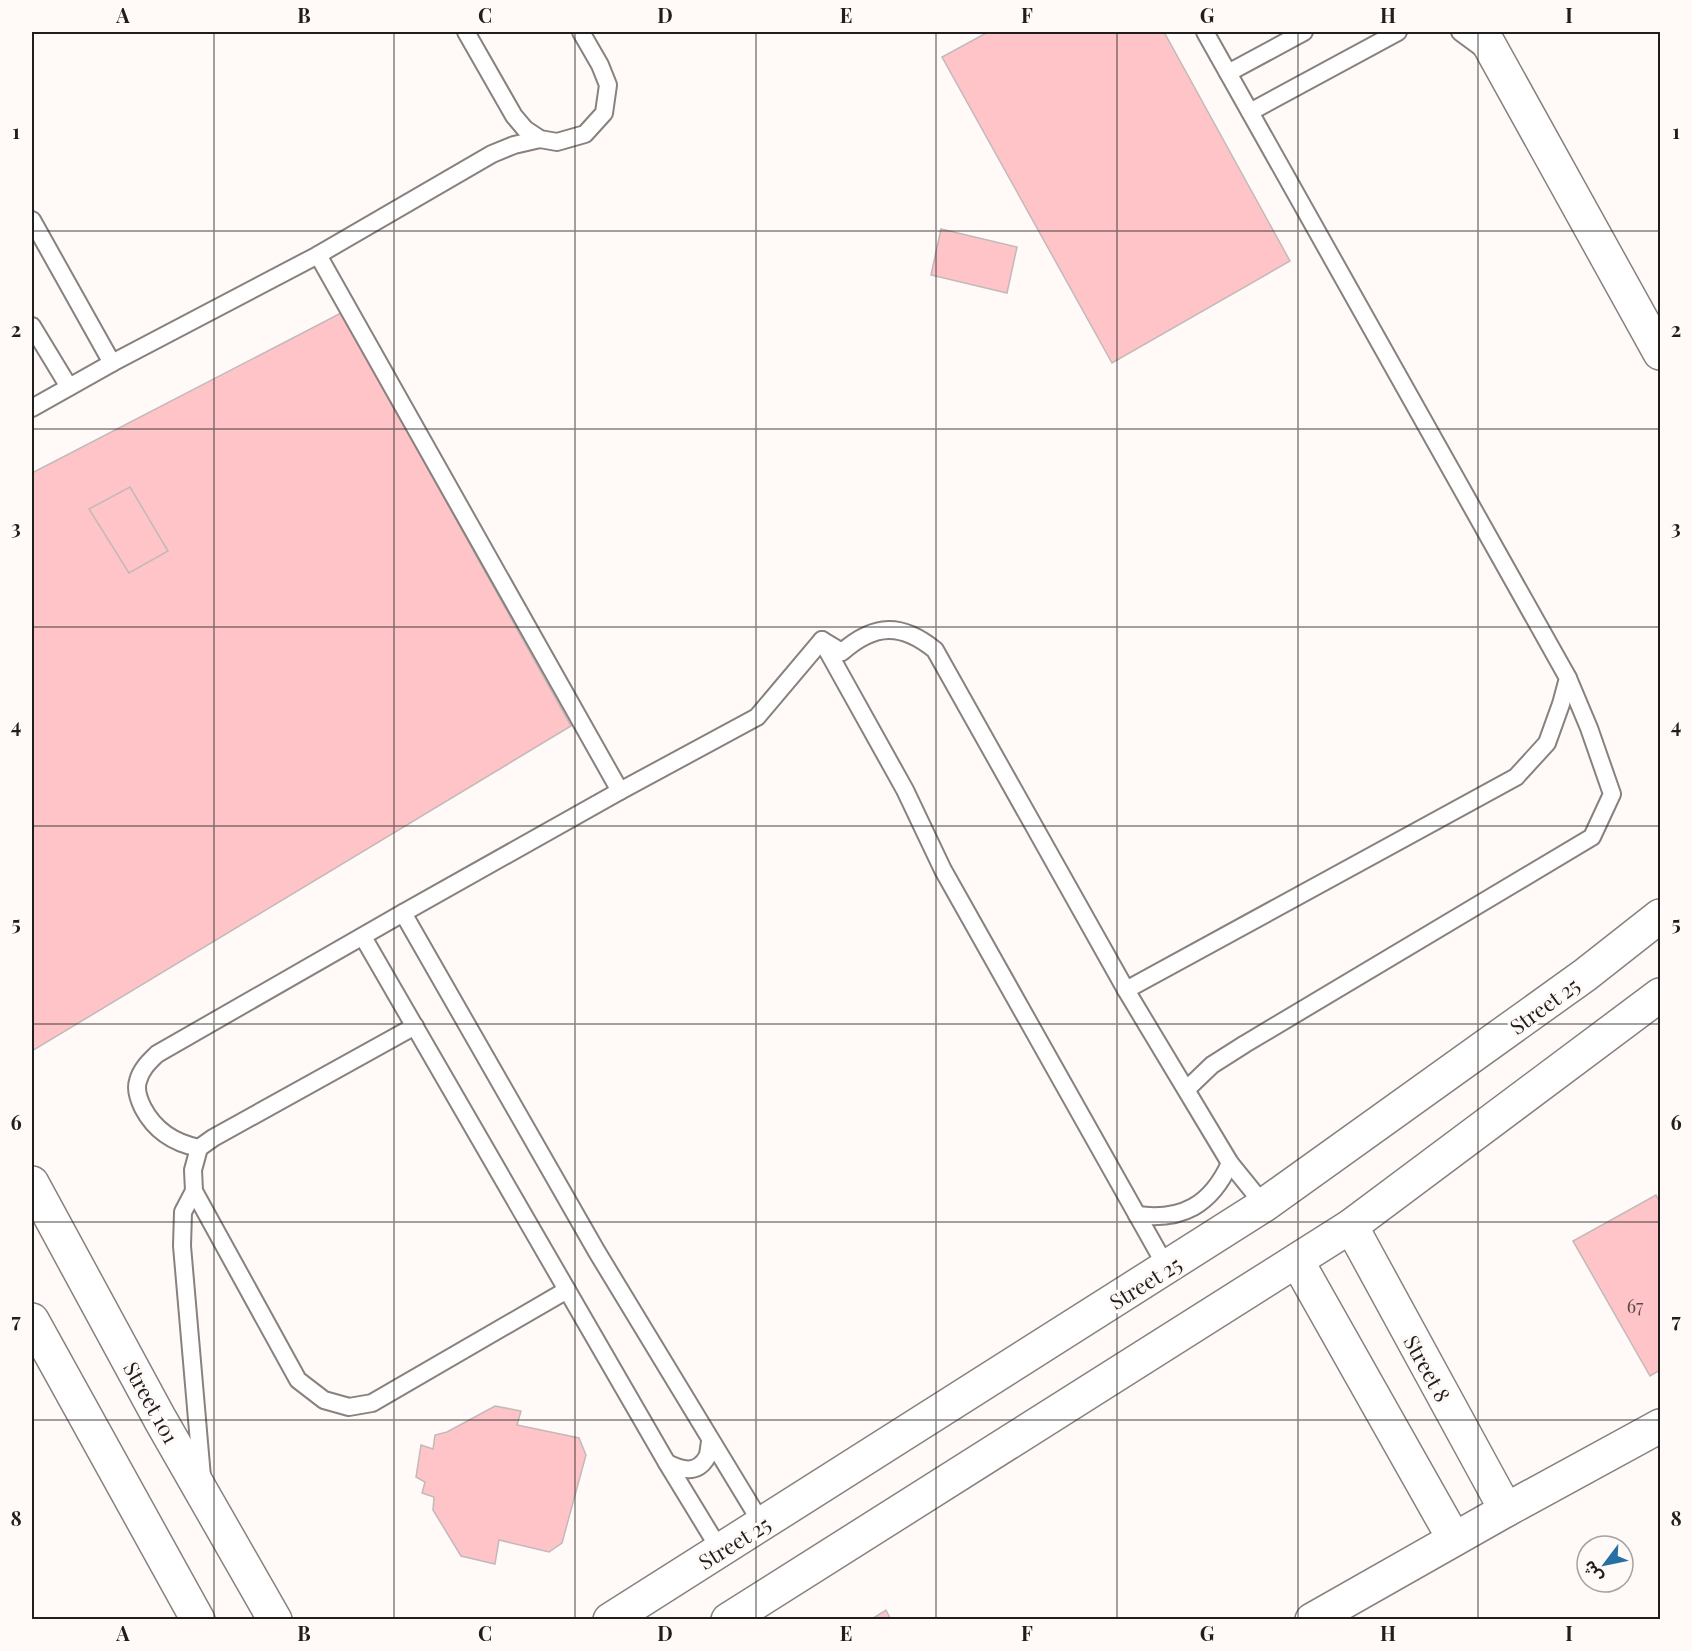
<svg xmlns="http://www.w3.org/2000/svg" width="1692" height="1651" font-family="'Playfair Display','Noto Sans Arabic',serif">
	<rect width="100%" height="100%" fill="#fffaf8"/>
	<g fill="#fec4c8" stroke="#c3b9ba" stroke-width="1.5">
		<polygon points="988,32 1164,32 1290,261 1112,363 942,57"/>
		<polygon points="941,229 1017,247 1007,293 931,275"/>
		<polygon points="341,313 571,726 32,1051 32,473"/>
		<polygon points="130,487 168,551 129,573 89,509"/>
		<polygon points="1656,1195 1660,1203 1660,1370 1650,1376 1573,1241"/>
		<polygon points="495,1406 521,1411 517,1425 579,1438 586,1455 562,1543 549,1552 499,1540 495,1564 461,1556 433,1510 434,1497 422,1493 425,1482 416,1477 421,1445 433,1449 435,1435 447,1432"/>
		<polygon points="886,1610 891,1620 870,1620"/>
	</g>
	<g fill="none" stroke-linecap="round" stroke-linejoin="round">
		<g stroke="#88817d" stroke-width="20">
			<g id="lane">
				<polyline points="466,32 514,116 525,129 540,139 557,142 585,134 604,113 608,85 600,65 581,32"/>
				<polyline points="1460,32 1483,49"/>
				<polyline points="1228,73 1304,32"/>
				<polyline points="1250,112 1398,32"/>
				<polyline points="32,220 112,363"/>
				<polyline points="318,255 620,791"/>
				<polyline points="32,326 69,387"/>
				<polyline points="32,408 112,363 318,255 492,154 514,145 540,139"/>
				<path d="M822 640 842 652C875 623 902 623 935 650L1126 990 1230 1163 1264 1205"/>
				<polyline points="822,641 905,790 943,870 1167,1268"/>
				<polyline points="403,913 597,1252 762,1524"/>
				<polyline points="363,937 667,1463 720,1550"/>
				<polyline points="1126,990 1516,777 1547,743 1561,704 1568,678 1205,32"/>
				<polyline points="415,1026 213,1138 199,1148 193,1170 194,1191 298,1380 324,1400 349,1407 372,1403 567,1290"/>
				<polyline points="1187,1089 1212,1065 1245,1044 1592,837 1612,794 1589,728 1568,678"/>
				<path d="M199 1148C174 1143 155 1131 143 1108 139 1100 135 1090 138 1081 141 1069 149 1062 157 1054L403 913 620 791 757 717 822 640"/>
				<polyline points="194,1191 183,1212 182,1246 202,1477"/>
				<path d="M1137 1215C1182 1221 1211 1205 1230 1163"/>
				<path d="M667 1463C681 1470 697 1475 707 1457 709 1453 709 1446 710 1442"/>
			</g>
		</g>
		<g stroke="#88817d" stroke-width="36">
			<g id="street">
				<polyline points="1351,1226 1506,1510"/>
				<polyline points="1297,1261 1454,1539"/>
				<polyline points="1312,1620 1506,1510 1660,1426"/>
			</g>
		</g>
		<g stroke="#88817d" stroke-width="36">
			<g id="secondary">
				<polyline points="32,1183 160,1419 275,1620"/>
				<polyline points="32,1320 198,1620"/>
				<polyline points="610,1620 1264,1205 1585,975 1660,916"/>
				<polyline points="728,1620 1351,1226 1660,995"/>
			</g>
		</g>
		<g stroke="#88817d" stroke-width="36">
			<polyline id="highway" points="1482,32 1660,353"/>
		</g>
		<use href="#lane" stroke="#fff" stroke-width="16"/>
		<use href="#street" stroke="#fff" stroke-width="33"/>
		<use href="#secondary" stroke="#fff" stroke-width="33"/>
		<use href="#highway" stroke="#fff" stroke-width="33"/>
	</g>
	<path fill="none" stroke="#201e1c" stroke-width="1.5" stroke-opacity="0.55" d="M214 32V1620M394 32V1620M575 32V1620M756 32V1620M936 32V1620M1117 32V1620M1298 32V1620M1478 32V1620M32 231H1660M32 429H1660M32 627H1660M32 826H1660M32 1024H1660M32 1222H1660M32 1420H1660"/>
	<g text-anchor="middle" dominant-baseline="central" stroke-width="6" stroke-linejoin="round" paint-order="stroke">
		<g font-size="18" fill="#584847">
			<text x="1635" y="1306">67</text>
		</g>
		<g font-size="21" fill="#201e1c" stroke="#fffaf8">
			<text transform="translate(1544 1005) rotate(-36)">Street 25</text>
			<text transform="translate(1145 1282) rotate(-32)">Street 25</text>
			<text transform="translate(1428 1368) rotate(61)">Street 8</text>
			<text transform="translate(152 1402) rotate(61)">Street 101</text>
			<text transform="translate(734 1542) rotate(-32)">Street 25</text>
		</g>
	</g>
	<rect width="1692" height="1651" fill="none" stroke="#fffaf8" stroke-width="66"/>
	<g transform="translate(1605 1564) rotate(238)"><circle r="28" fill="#fffaf8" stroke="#a6a2a0" stroke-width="1.5"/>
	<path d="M0-4.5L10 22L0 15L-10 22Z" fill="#2670a4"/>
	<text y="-9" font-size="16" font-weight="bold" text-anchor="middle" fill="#201e1c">ش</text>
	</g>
	<rect x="33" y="33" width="1626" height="1585" fill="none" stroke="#201e1c" stroke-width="2"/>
	<g font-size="20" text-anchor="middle" font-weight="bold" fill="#201e1c">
		<text x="123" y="23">A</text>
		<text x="304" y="23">B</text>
		<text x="485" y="23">C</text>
		<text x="665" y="23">D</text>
		<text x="846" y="23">E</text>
		<text x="1027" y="23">F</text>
		<text x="1207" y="23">G</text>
		<text x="1388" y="23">H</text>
		<text x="1569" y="23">I</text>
		<text x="16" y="139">1</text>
		<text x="1676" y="139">1</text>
		<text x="16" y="337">2</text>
		<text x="1676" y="337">2</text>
		<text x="16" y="535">3</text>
		<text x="1676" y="535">3</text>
		<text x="16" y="733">4</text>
		<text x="1676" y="733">4</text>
		<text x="16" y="931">5</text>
		<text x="1676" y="931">5</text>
		<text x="16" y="1130">6</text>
		<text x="1676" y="1130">6</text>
		<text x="16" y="1328">7</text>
		<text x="1676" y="1328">7</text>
		<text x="16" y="1526">8</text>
		<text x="1676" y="1526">8</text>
		<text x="123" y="1641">A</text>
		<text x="304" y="1641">B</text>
		<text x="485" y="1641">C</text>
		<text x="665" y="1641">D</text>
		<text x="846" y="1641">E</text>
		<text x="1027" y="1641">F</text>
		<text x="1207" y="1641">G</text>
		<text x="1388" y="1641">H</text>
		<text x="1569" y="1641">I</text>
	</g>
</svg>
